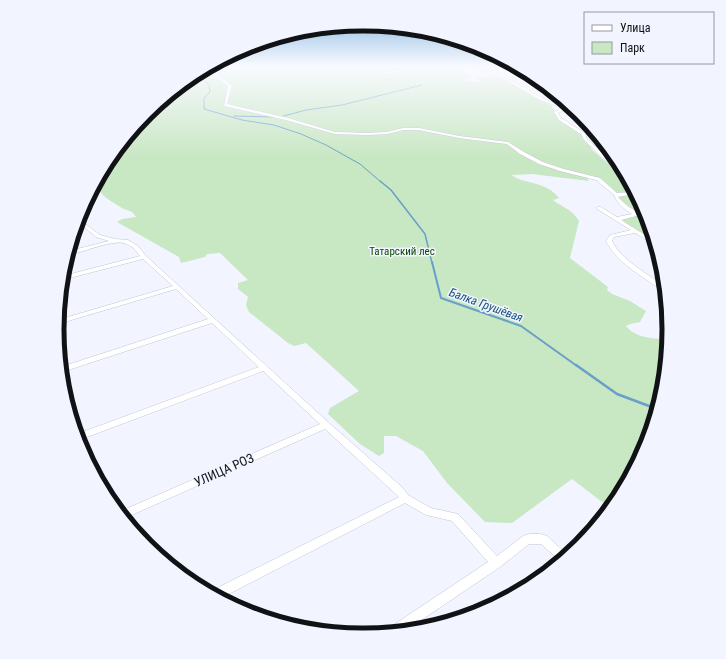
<svg xmlns="http://www.w3.org/2000/svg" width="726" height="659" font-family="'Roboto Condensed',sans-serif">
	<rect width="100%" height="100%" fill="#f2f5ff"/>
	<g fill="#c8e7c3">
		<path d="M211 66H451L473 76 465 80 466 81 482 82 476 78 495 76 508 81 552 106 559 120 582 135V138L592 147 590 148 630 183 633 190 632 191 616 193C605 181 603 178 586 176L589 181 532 174 511 175C527 185 546 181 559 198L553 200C564 209 570 207 579 221L570 258 608 287 607 290 612 294 630 301 646 311 640 322 630 324 626 326C635 338 654 339 668 339L663 389 645 447 617 499 610 508 572 479 512 523 485 522 447 483 423 451 396 436H384V453L379 456 360 444 328 414 330 408 359 391 306 343 294 346 288 343 249 312 246 305 248 297 238 289V283L248 280 220 253 207 254 205 257 181 263 179 257 117 222 122 219 136 217C132 210 128 211 122 208 110 200 102 198 96 184 100 176 104 167 109 159 134 123 173 86 211 66Z"/>
		<polygon points="635,193 645,213 633,212 618,197"/>
		<polygon points="635,216 646,216 654,241 624,222 623,219"/>
	</g>
	<g fill="none" stroke-linecap="round" stroke-linejoin="round">
		<g stroke="#699fc8" stroke-width="1">
			<polyline points="198,73 209,85 210,92 204,98 204,109 242,120 274,125 301,134 326,145 360,164 381,182"/>
			<polyline points="234,116 275,117"/>
			<polyline points="280,117 306,110 342,105 422,85"/>
		</g>
		<polyline stroke="#699fc8" stroke-width="1.5" points="380,181 391,190 425,234 432,263"/>
		<polyline stroke="#699fc8" stroke-width="2" points="432,262 441,298 521,326 577,366"/>
		<polyline stroke="#699fc8" stroke-width="2.5" points="576,365 617,394 657,409"/>
		<g stroke="#c3c6d1" stroke-width="1">
			<g id="street">
				<polygon points="367,66 378,66 352,69 351,68"/>
				<polygon points="394,66 397,66 405,71 380,75 378,74 400,70"/>
				<path d="M473 66H476L508 79 550 102C557 105 570 106 575 110L567 109 558 113 561 118 585 133 587 139 624 172 627 178H624L584 140 582 135 559 120 554 112 563 108 540 100 506 80Z"/>
				<path d="M208 67 232 86 227 104 288 118 335 132 368 133 387 132 403 128H419L459 136 508 142 524 152 543 162 564 169 600 178 617 193 634 192 635 194 618 197C627 206 633 212 646 213V216H636L621 220 653 240 655 245 635 233 614 237 612 241C621 260 648 274 664 286L665 291 662 290C643 277 617 263 606 241L610 235 631 230 597 209V207H601L617 217 632 214C624 209 617 203 614 195L596 180 560 171 539 164 520 154 507 144 459 138 419 130H403L387 134 368 135 335 134 286 120 224 106 228 86 206 69Z"/>
				<path d="M79 219 100 235 115 239 128 240 138 246 146 256 329 423 403 488 408 495 431 508 458 514 497 556 523 536C530 533 540 533 547 536L568 555 560 561 541 544H529L500 567 405 631 387 633 389 628 488 562 452 521 426 515 405 503 221 598 210 593 211 591 399 497 325 429 125 518 119 512 320 424 263 371 79 440 77 434 259 367 212 323 62 372 61 367 208 319 176 289 58 324V320L173 286 143 259 62 280 63 276 140 256C136 251 133 246 126 244 115 238 82 253 68 255L69 251 109 241 96 237 78 222Z"/>
			</g>
		</g>
		<use href="#street" fill="#fff" fill-rule="evenodd"/>
	</g>
	<linearGradient id="sky" x2="0" y2="1"><stop stop-color="#75acdb"/><stop offset="0.42" stop-color="#f9faff"/><stop offset="1" stop-color="#f9faff" stop-opacity="0"/></linearGradient>
	<rect width="726" height="158" fill="url(#sky)"/>
	<g text-anchor="middle" dominant-baseline="central" stroke-width="3" stroke-linejoin="round" paint-order="stroke">
		<g font-size="11" fill="#0b4701" stroke="#f2f5ff">
			<text x="402" y="251">Татарский лес</text>
		</g>
		<g font-size="12" font-style="italic" fill="#13527b" stroke="#f2f5ff">
			<text transform="translate(486 305) rotate(20)">Балка Грушёвая</text>
		</g>
		<g font-size="13" fill="#101215" stroke="#f2f5ff">
			<text transform="translate(224 470) rotate(-24)">УЛИЦА РОЗ</text>
		</g>
	</g>
	<path d="M0 0H726V659H0ZM362 31H364A298 298 0 0 1 662 329V330A298 298 0 0 1 364 628H362A298 298 0 0 1 64 330V329A298 298 0 0 1 362 31Z" fill="#f2f5ff" fill-rule="evenodd"/>
	<path fill="none" stroke="#101215" stroke-width="5" d="M362 31H364A298 298 0 0 1 662 329V330A298 298 0 0 1 364 628H362A298 298 0 0 1 64 330V329A298 298 0 0 1 362 31Z"/>
	<rect x="584" y="12" width="130" height="52" fill="#f2f5ff" stroke="#989aa1"/>
	<rect x="592" y="25" width="20" height="6" fill="#ffffff" stroke="#989aa1"/>
	<text x="620" y="32" font-size="12" fill="#101215">Улица</text>
	<rect x="592" y="42" width="20" height="12" fill="#c8e7c3" stroke="#989aa1"/>
	<text x="620" y="52" font-size="12" fill="#101215">Парк</text>
</svg>
